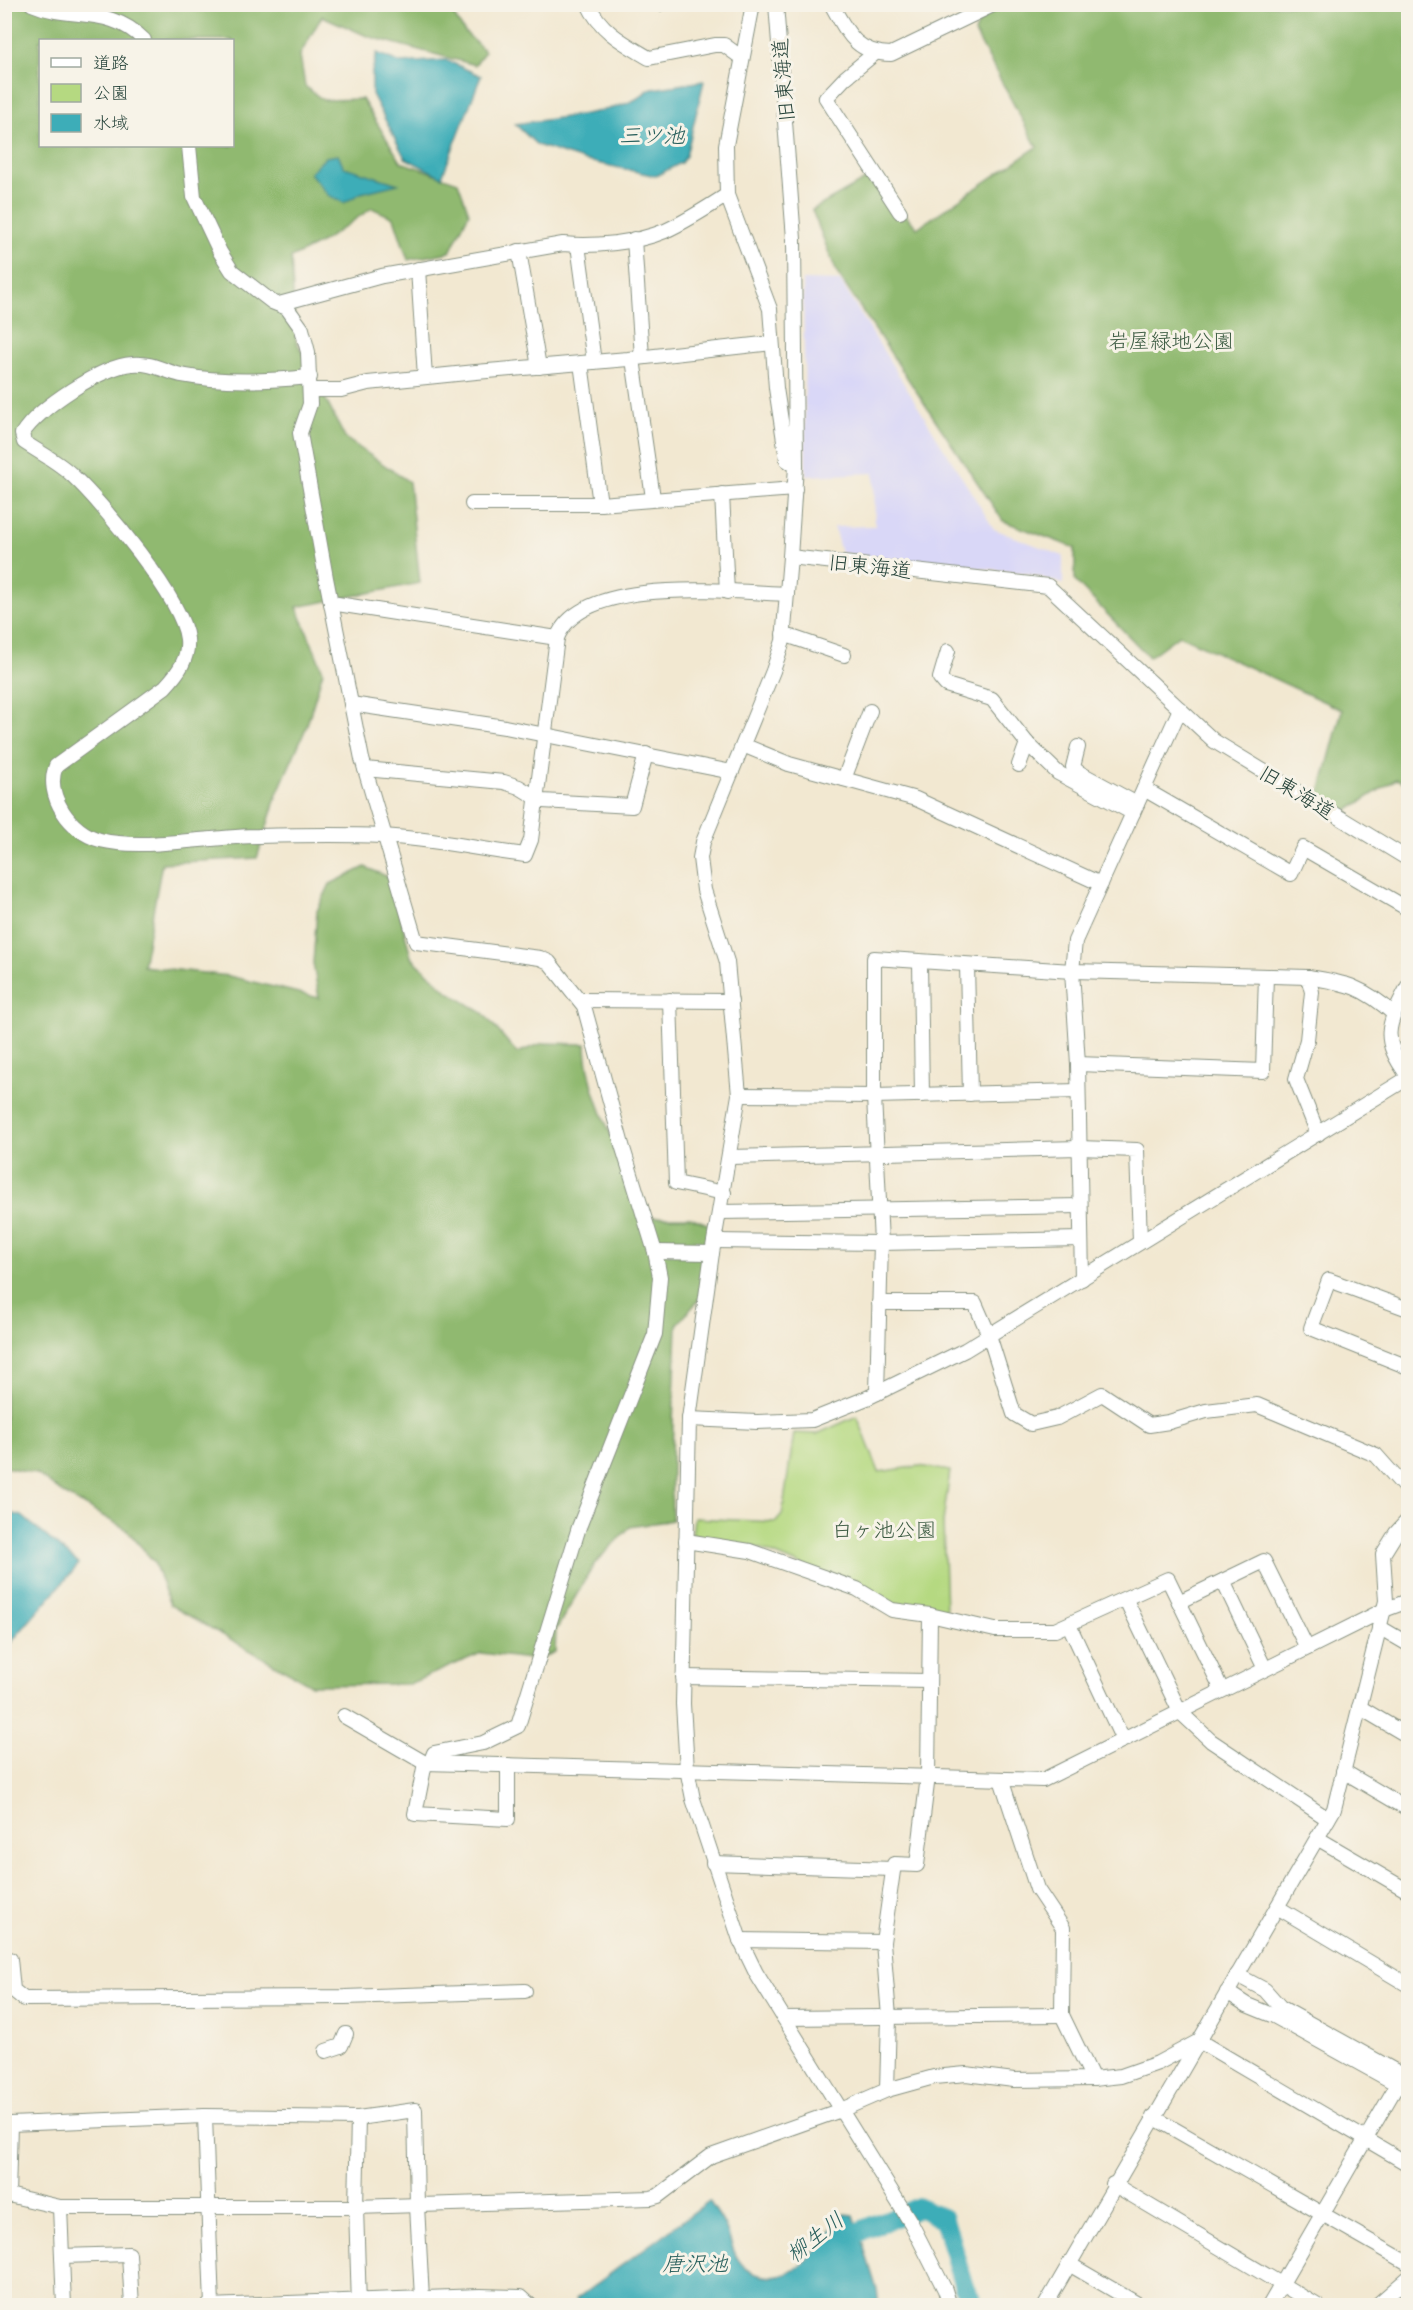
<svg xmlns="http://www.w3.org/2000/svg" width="1413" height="2310" font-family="Itim,'Klee One',sans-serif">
	<rect width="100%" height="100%" fill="#f7f3e8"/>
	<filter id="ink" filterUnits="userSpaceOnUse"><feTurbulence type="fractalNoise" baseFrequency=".0167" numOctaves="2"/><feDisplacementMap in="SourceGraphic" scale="12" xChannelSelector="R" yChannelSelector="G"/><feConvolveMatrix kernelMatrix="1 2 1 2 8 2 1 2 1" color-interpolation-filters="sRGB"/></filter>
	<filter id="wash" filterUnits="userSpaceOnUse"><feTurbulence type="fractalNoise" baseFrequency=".008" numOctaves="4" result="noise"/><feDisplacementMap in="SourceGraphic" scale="24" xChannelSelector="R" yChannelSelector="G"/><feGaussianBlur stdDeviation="1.35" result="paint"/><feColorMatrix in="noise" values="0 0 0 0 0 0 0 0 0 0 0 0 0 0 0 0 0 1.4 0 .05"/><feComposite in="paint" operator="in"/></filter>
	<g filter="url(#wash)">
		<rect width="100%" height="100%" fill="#f2e8d1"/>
		<polygon fill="#d9d7f7" points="803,280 840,281 994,529 1063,556 1063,584 1026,573 841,553 834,527 875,526 874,473 806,476"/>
		<polygon fill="#b5d981" stroke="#6a8b5a" stroke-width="1.5" points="857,1416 879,1472 919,1466 950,1471 943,1522 946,1613 893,1604 762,1549 692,1535 694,1518 776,1522 782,1515 794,1433 817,1434"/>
		<g fill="#90b96f" stroke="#587b52" stroke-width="1.5" fill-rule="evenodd">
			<path d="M5 5H447L464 31 485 51 475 65 367 36 322 16 300 55 305 86 323 100 362 99 401 162 458 182 469 213 450 252 408 260 394 218 372 208 322 242 291 258 296 340 345 438 409 482 420 583 297 607 323 671 306 728 277 794 257 858 162 863 143 966 229 976 319 998 313 963 317 911 330 884 365 867 391 878 411 957 447 991 483 1013 517 1053 543 1043 586 1044C587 1101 627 1165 651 1217H690L710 1225 702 1296 677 1325C675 1390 670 1454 672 1520L630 1527 595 1563 556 1630 555 1652 537 1660 481 1653 409 1684 311 1685 170 1605 154 1562 126 1529 64 1494 37 1474 5 1467ZM40 40H232V146H40Z"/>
			<polygon points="985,5 1408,5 1408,606 1404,610 1408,615 1408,784 1396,779 1345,812 1319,796 1342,710 1179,635 1149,657 1075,581 1075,548 1003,521 837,273 812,210 872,176 917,228 1037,147 975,33"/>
		</g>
		<g fill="#3dadb8" stroke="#2e7576" stroke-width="1.5">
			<polygon points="377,53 401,63 446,60 481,76 442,177 405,158 393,135 372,94 372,71"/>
			<path d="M704 81 686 156 681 163 656 176 583 160 537 145 515 124C544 119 632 113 647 90Z"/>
			<polygon points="338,155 344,167 398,184 361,193 344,203 328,195 310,173 326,157"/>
			<polygon points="5,1512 22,1516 79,1564 5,1649"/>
			<path d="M709 2201C715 2210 722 2219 726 2229 730 2238 732 2250 738 2259 742 2266 751 2273 759 2275 798 2287 824 2239 844 2214L854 2215 877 2290 879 2305H579L576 2299Z"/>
		</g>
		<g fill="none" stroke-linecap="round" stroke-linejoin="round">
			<path stroke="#3dadb8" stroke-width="20" d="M839 2245C860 2227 893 2220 919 2207L944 2219 964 2287 975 2306"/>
		</g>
	</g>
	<g filter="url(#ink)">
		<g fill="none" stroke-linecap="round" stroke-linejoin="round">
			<g stroke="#889282" stroke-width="16">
				<g id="minor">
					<path d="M32 4C71 21 110 5 144 40"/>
					<path d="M588 4C601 32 624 43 649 58L715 45H724L742 58"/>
					<polyline points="655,4 659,4"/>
					<polyline points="753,4 726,145 727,195 770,309 776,388 787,460 796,466"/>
					<polyline points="776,4 794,239 796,466 790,557 783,641 773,671 703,842 700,858 704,890 727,962 739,1095 712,1253 689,1419 683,1704 687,1769 693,1799 740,1940 756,1973 911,2223 945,2290 950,2306"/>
					<path d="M831 4C848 33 855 53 891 54L995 4"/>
					<polyline points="874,54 845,78 826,98 900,212"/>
					<polyline points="189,146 194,197 220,252 232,271 272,302 287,308 302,329 308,352 310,404 300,433 326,578 362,759 416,942 540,958 549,962 584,1006 622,1145 655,1252 660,1277 655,1334 579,1527 518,1726 483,1743 434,1753 430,1763"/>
					<polyline points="634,239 642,357"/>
					<polyline points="578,245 594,362"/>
					<polyline points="519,251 539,367"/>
					<polyline points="418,269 425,377"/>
					<path d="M279 304 382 276 563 244C594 247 636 243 665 231 687 221 707 208 727 195"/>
					<polyline points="633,359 653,498"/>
					<polyline points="581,363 600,504"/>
					<path d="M310 377C269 381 222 383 181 375 164 371 151 362 132 364 102 366 38 408 22 434L24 442C40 453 59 462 73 476 103 504 183 600 187 639 189 659 178 673 165 687L56 766C44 795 71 833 100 840 144 851 211 836 258 836 299 835 340 834 381 836 429 838 477 849 525 855L531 840 557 638C582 574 732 592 787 594"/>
					<polyline points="310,390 341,390 368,383 476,372 628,359 772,343"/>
					<polyline points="722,494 727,592"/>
					<polyline points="472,504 600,504 795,489"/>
					<polyline points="790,557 1048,586 1214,741 1408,859"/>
					<polyline points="331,603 557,638"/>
					<polyline points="783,634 844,655"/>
					<polyline points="948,651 940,678 946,685 992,699 1027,743 1058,773 1133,813"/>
					<polyline points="351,704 505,727 732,772"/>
					<polyline points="743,745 789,764 916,799 1101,884"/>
					<polyline points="1078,747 1073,767 1078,772 1137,804"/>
					<polyline points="1019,765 1027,743"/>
					<polyline points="365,769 504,782 519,787 542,801 632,806 646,754"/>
					<polyline points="844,779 870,711"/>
					<polyline points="1144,789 1291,874 1303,848 1408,909"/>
					<polyline points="920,962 922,1095"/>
					<polyline points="967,965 970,1094"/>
					<path d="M1308 977C1348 983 1363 987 1394 1014"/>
					<path d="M1408 986C1387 1026 1380 1038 1408 1076"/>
					<polyline points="580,1000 731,1001"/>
					<polyline points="670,1000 676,1183 724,1193"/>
					<polyline points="1078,1064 1263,1071 1266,976"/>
					<polyline points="739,1095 874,1096 1078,1091"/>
					<polyline points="730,1157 1079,1148 1137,1150 1140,1242"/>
					<polyline points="720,1212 1080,1206"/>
					<polyline points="715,1241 881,1243 1081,1239"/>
					<polyline points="655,1252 712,1253"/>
					<polyline points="1082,1279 1078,1064 1072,971 1075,941 1180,709"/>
					<polyline points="879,1303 975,1303 989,1335 1014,1414 1031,1424 1057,1418 1102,1394 1149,1425 1169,1422 1206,1411 1257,1405 1376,1455 1408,1491"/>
					<polyline points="1408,1309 1329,1280 1311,1328 1408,1367"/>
					<polyline points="877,1393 881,1243 874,1096 874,958 1072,971 1308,977 1312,992 1307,1040 1296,1079 1318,1134"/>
					<polyline points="689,1419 757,1422 812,1420 867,1398 965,1350 1408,1078"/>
					<polyline points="686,1541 750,1551 857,1589 892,1610 930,1615 995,1630 1055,1630 1168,1579 1222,1690"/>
					<polyline points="1223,1581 1265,1669"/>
					<polyline points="1126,1600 1180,1712 1211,1741 1328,1819"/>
					<polyline points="1179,1602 1264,1561 1307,1648"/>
					<polyline points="1069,1625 1123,1740"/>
					<polyline points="1379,1627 1408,1644"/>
					<polyline points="683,1677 929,1681"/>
					<polyline points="1359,1707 1408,1736"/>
					<polyline points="344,1716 425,1763 1043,1780 1384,1610 1408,1601"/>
					<polyline points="425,1763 415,1814 508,1819 508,1765"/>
					<polyline points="1343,1771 1408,1809"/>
					<polyline points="1001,1779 1037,1889 1063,1928 1062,2015 1093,2079"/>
					<polyline points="1317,1838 1408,1891"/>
					<polyline points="713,1863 893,1869"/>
					<polyline points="1277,1907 1408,1985"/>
					<polyline points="740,1940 883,1942"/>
					<polyline points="10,1959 13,1990 24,1999 345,1997 525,1991"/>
					<polyline points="1237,1975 1265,1990 1280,2007 1408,2078"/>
					<polyline points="1227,1992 1247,2005 1274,2016 1408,2090"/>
					<polyline points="784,2018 1062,2015"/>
					<polyline points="326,2051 341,2046 346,2034"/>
					<polyline points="887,2090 889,2017 883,1942 894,1864 917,1865 928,1776 930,1615"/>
					<polyline points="205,2116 212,2306"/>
					<polyline points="1153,2117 1408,2263"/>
					<polyline points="358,2118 356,2207 359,2306"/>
					<polyline points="1113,2184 1318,2306"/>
					<polyline points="4,2194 60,2207 356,2207 651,2198 658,2196 711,2156 841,2110 887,2090 934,2077 966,2074 1014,2080 1093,2079 1121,2076 1158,2063 1199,2041 1408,2164"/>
					<polyline points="8,2195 10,2124 205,2116 358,2118 415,2110 417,2206 422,2298"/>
					<polyline points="60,2207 64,2306"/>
					<polyline points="62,2256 129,2254 132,2306"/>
					<polyline points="1069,2264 1141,2306"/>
					<polyline points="208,2306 480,2296 521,2297 531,2306"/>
					<polyline points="1045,2306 1334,1809 1386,1601 1383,1554 1396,1533 1408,1520"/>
					<polyline points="1269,2306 1408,2066"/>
					<polyline points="1376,2306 1408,2278"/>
				</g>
			</g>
			<use href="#minor" stroke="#fff" stroke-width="14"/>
		</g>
	</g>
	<g text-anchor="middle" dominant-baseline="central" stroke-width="6" stroke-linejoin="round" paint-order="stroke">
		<g font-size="21" fill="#1f3d34" stroke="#f7f3e8">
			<text transform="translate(783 80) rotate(-95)">旧東海道</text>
			<text transform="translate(870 566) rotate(6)">旧東海道</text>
			<text transform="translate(1297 792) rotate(31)">旧東海道</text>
		</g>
		<g font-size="21" fill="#3d5c43" stroke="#f7f3e8">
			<text x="1171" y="340">岩屋緑地公園</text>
			<text x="884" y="1529">白ヶ池公園</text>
		</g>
		<g font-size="22" font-style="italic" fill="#285f5c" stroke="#f7f3e8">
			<text x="652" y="135">三ツ池</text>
			<text transform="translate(815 2237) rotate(-38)">柳生川</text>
			<text x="695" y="2263">唐沢池</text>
		</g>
	</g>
	<rect width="1413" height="2310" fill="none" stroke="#f7f3e8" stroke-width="24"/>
	<rect x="39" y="39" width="195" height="108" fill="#f7f3e8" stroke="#a1aaa0" stroke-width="1.5"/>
	<rect x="51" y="58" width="30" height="9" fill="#ffffff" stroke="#a1aaa0" stroke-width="1.5"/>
	<text x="93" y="69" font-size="18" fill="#1f3d34">道路</text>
	<rect x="51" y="84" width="30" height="18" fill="#b5d981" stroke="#a1aaa0" stroke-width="1.5"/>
	<text x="93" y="99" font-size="18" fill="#1f3d34">公園</text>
	<rect x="51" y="114" width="30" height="18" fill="#3dadb8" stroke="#a1aaa0" stroke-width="1.5"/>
	<text x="93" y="129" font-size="18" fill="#1f3d34">水域</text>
</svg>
